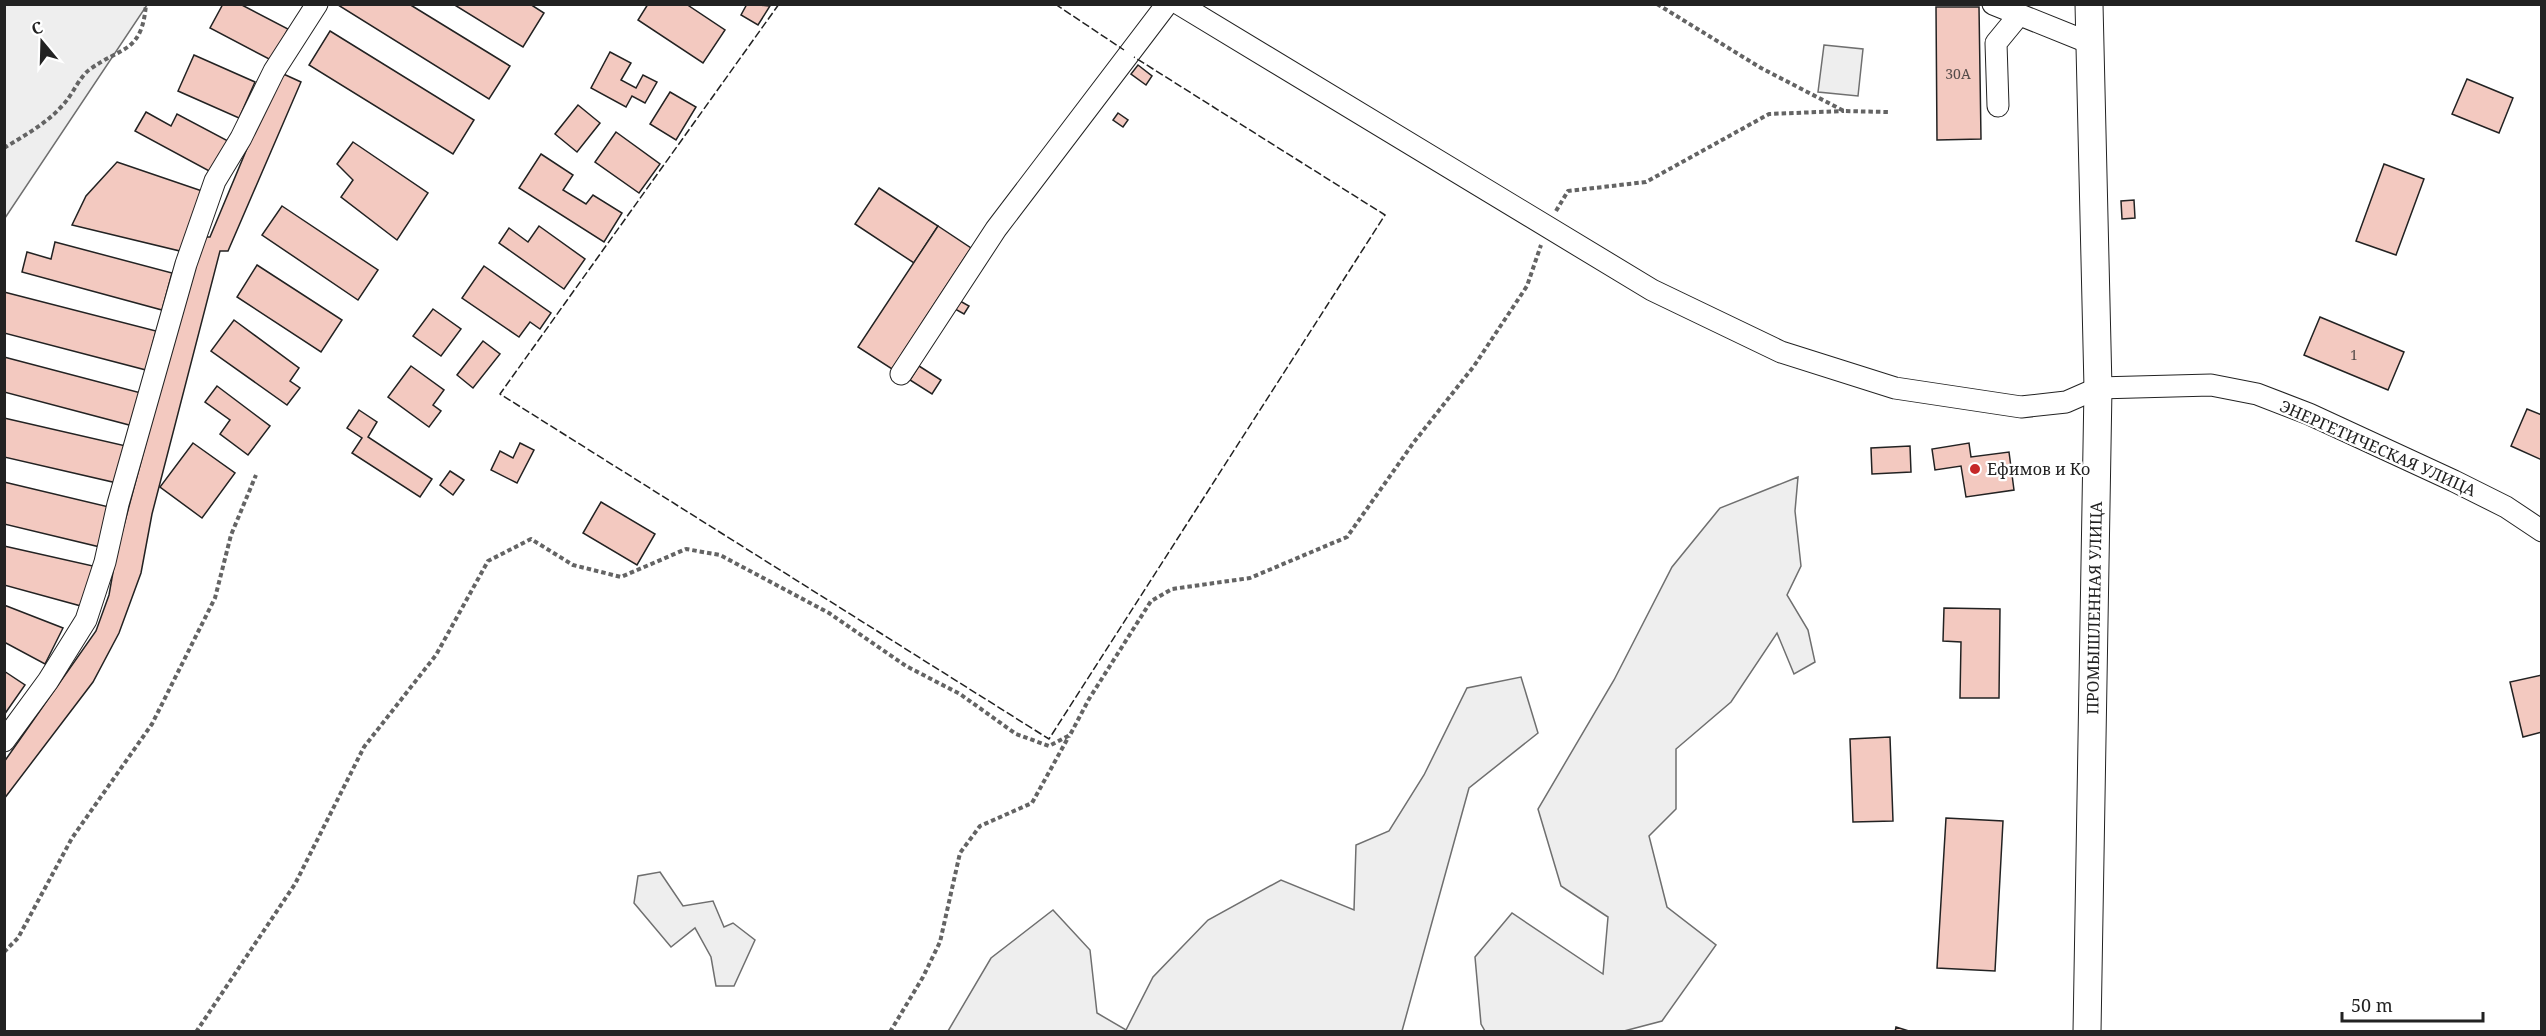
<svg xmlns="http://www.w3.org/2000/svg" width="2546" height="1036" font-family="'Noto Serif',serif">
	<rect width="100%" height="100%" fill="#fff"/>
	<g fill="#eee" stroke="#6f6f6f" stroke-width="1.5">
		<polygon points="5,4 147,5 5,218 4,5"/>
		<polygon points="1824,45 1863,49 1858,96 1818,92"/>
		<polygon points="1798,477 1795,511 1801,566 1787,595 1808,630 1815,662 1794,674 1777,633 1731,702 1676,749 1676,809 1649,836 1667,907 1716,945 1662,1021 1624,1031 1485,1031 1481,1024 1475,957 1512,913 1603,974 1608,917 1561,886 1538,809 1614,680 1672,567 1720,508"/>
		<polygon points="1521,677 1538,733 1469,788 1402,1031 948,1031 991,958 1053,910 1090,950 1097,1013 1126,1030 1153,977 1208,920 1281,880 1354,910 1356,845 1389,831 1424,775 1467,688"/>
		<polygon points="660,872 683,906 713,901 724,927 733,923 755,940 734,986 716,986 711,957 695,928 671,947 634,903 638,876"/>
	</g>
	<g fill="#f3c9c0" stroke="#222" stroke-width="1.5">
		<polygon points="223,4 240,4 288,29 271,60 210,28"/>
		<polygon points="409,4 510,66 489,99 338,5"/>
		<polygon points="453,4 530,4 544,13 523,47"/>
		<polygon points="648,4 686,4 725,30 703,63 638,20"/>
		<polygon points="747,4 770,6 758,25 741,15"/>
		<polygon points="1936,7 1979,7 1981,139 1937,140"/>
		<polygon points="330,31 474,120 453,154 309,65"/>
		<polygon points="610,52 631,63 621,80 636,88 643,75 657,82 645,103 632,96 626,107 591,88"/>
		<polygon points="194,55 255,82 239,118 178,91"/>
		<polygon points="1138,65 1152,76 1146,85 1131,74"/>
		<polygon points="279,72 301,82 228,251 220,251 152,514 141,573 119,633 93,682 4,799 4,762 96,631 109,595 116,555 201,237 210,237"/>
		<polygon points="2467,79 2513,98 2499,133 2452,114"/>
		<polygon points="670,92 696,107 676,140 650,124"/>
		<polygon points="578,105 600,123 577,152 555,134"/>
		<polygon points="146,112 171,126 177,114 228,141 211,172 135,131"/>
		<polygon points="1118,113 1128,120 1123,127 1113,120"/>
		<polygon points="616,132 660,164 639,193 595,162"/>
		<polygon points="353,142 428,193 397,240 341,197 353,180 337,164"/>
		<polygon points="541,154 573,175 563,190 586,204 593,195 622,213 604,242 519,188"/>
		<polygon points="117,162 202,191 180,251 72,225 86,196"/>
		<polygon points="2384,164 2424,179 2396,255 2356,241"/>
		<polygon points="879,188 938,226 914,263 855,224"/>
		<polygon points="2134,200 2135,218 2122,219 2121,201"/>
		<polygon points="282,206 378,270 358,300 262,235"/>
		<polygon points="539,226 585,259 564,289 499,243 509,228 528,242"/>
		<polygon points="938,226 971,248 892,369 858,347"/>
		<polygon points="55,242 172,273 162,310 22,272 27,252 51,259"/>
		<polygon points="257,265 342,320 321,352 237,297"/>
		<polygon points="484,266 551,313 540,329 530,322 519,337 462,298"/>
		<polygon points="4,292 156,331 146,370 4,333"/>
		<polygon points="960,301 969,306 964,314 955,309"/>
		<polygon points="433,309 461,329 441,356 413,336"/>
		<polygon points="2320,317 2404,352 2388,390 2304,355"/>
		<polygon points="234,320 299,368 290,381 300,388 287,405 211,351"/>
		<polygon points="483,341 500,354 473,388 457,375"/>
		<polygon points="4,357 141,393 133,426 4,392"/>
		<polygon points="411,366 444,390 433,405 441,411 429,427 388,397"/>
		<polygon points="919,366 941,380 932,394 910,380"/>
		<polygon points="217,386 270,426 248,455 220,434 230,420 205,402"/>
		<polygon points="2527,409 2542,415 2542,460 2511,446"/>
		<polygon points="359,410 377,422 368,437 432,479 420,497 352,453 362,438 347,428"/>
		<polygon points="4,418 126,446 117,483 4,457"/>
		<polygon points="193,443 235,473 202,518 160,487"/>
		<polygon points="520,443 534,450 517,483 491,470 500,451 513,458"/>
		<polygon points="1969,443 1971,457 2009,452 2014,490 1966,497 1961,466 1935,470 1932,449"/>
		<polygon points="1910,446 1911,472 1872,474 1871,448"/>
		<polygon points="450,471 464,480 453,495 440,485"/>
		<polygon points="4,482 109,507 100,547 4,524"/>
		<polygon points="601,502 655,534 637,565 583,533"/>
		<polygon points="4,546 93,566 81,606 4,585"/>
		<polygon points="4,605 63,628 45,664 4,642"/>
		<polygon points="1944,608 2000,609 1999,698 1960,698 1961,642 1943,641"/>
		<polygon points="4,671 25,685 4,715"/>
		<polygon points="2542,675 2542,732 2523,737 2510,682"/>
		<polygon points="1890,737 1893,821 1853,822 1850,739"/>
		<polygon points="1946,818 2003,821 1995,971 1937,968"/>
		<polygon points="1896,1027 1912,1032 1895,1032"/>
	</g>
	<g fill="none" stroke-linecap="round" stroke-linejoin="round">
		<g stroke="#222" stroke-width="23">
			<g id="minor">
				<polyline points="1179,4 1652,290 1781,352 1895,388 2021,407 2066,402 2098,388 2211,385 2257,394 2309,414 2454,481 2506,507 2542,531"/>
				<polyline points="1993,4 2090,43"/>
				<polyline points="1998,106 1996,43 2019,15"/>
				<polyline points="901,374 996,229 1167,4"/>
				<polyline points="4,741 48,681 86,620 105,562 118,504 186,264 215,181 241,138 274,71 317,4"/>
			</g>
		</g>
		<g stroke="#222" stroke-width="29">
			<polyline id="major" points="2087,1032 2098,388 2089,4"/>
		</g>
		<g stroke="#646464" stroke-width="4" stroke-dasharray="4.5 3" stroke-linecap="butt">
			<polyline points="1657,4 1761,68 1844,111 1888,112"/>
			<path d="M4 148C27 134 51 121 67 100 74 91 80 77 89 70 121 46 142 54 146 4"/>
			<polyline points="1556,211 1568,191 1646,182 1769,114 1844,111"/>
			<polyline points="4,952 18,938 72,838 152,724 215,598 231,535 256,475"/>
			<polyline points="196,1032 295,884 364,747 436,655 488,561 531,539 573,565 621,577 686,549 720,555 829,613 906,666 960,694 1016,734 1049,746 1070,735 1089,699 1151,601 1172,589 1250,578 1347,537 1414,442 1474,366 1527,286 1541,245"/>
			<polyline points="890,1032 923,977 940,942 960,853 980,826 1032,803 1069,736"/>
		</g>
		<use href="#minor" stroke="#fff" stroke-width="21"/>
		<use href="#major" stroke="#fff" stroke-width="27"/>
		<g stroke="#222" stroke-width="1.5" stroke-dasharray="8 3" stroke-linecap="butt">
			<polyline points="779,4 500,394 1049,739 1385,215 1134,57"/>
			<polyline points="1055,4 1124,50"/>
		</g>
	</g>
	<circle fill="#c62828" stroke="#fff" stroke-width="2" cx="1975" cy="469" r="6"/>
	<g text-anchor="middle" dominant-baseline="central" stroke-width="4.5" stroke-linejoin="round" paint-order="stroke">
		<g font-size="14" fill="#564c4a">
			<text x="1958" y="73">30А</text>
			<text x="2354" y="354">1</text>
		</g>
		<g font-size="16" fill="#222" stroke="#fff">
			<text transform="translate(2378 448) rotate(24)">ЭНЕРГЕТИЧЕСКАЯ УЛИЦА</text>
			<text transform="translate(2094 608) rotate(-89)">ПРОМЫШЛЕННАЯ УЛИЦА</text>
		</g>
		<g font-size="16" fill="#222" stroke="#fff" text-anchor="start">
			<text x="1987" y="469">Ефимов и Ко</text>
		</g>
	</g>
	<rect width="2546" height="1036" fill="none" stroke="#222222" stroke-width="12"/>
	<g transform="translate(42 42) rotate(341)" stroke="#ffffff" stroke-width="4.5" paint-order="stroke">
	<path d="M0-4.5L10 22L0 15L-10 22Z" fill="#222222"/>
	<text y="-9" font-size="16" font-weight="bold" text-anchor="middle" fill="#222222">С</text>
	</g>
	<path d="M2342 1012v9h141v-9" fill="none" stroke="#222222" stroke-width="3"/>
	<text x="2351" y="1012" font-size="18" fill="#222222" stroke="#ffffff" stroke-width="4.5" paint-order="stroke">50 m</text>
</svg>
